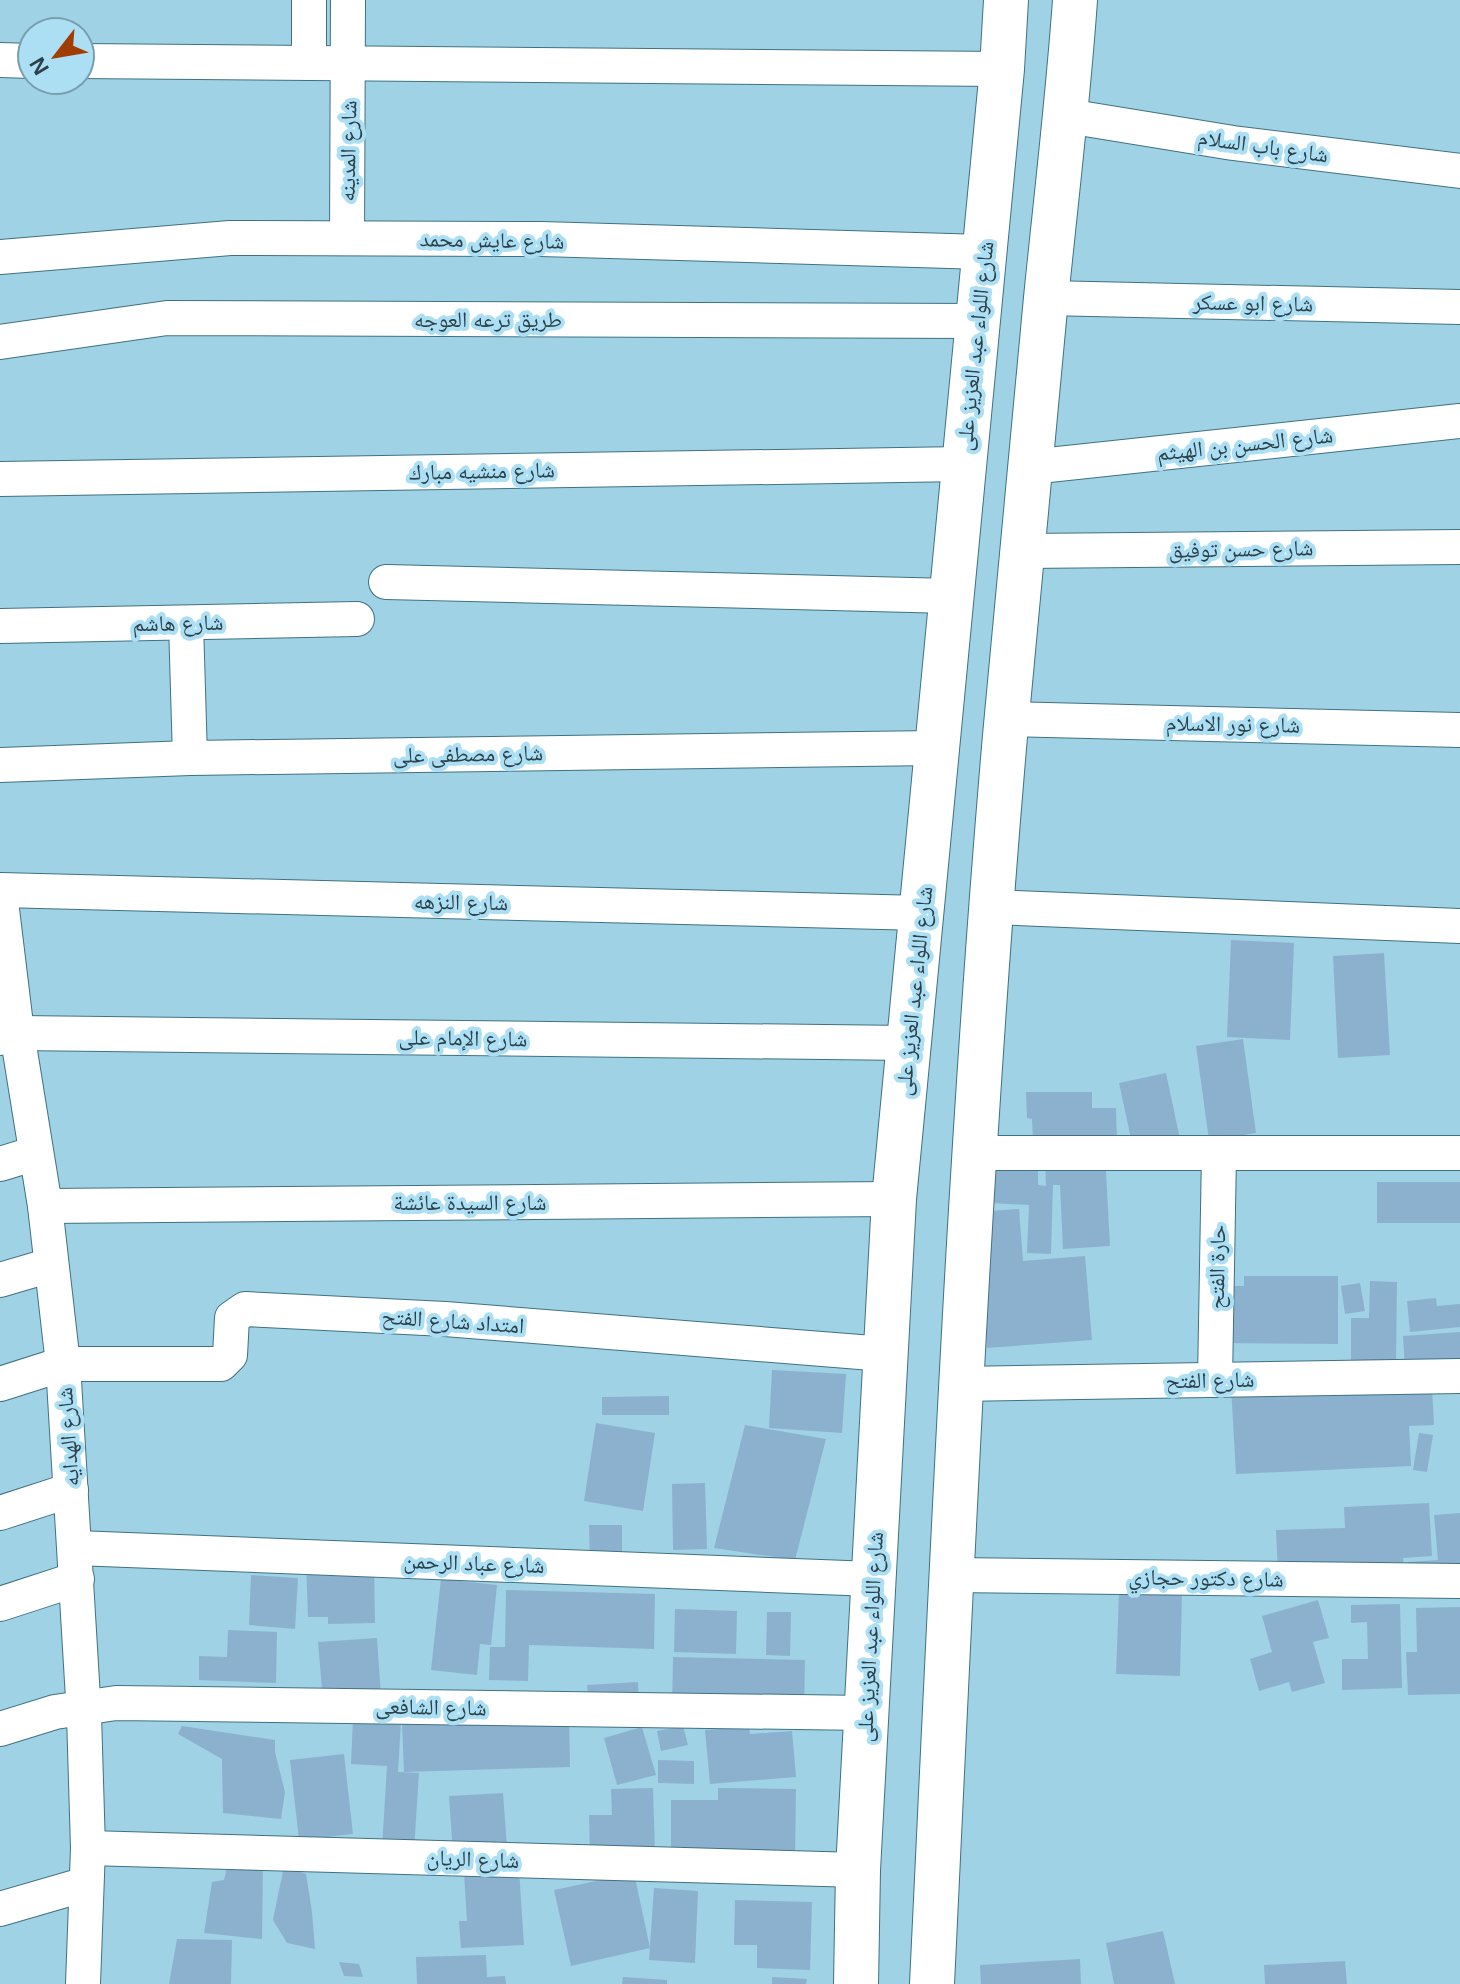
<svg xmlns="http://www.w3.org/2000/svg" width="1460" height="1984" font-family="Helvetica,'Noto Naskh Arabic',sans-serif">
	<rect width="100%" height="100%" fill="#9fd2e5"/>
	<g fill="#8cb1cf">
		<polygon points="1231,940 1294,943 1290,1040 1227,1037"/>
		<polygon points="1384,953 1390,1055 1338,1058 1333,956"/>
		<polygon points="1243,1039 1256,1133 1209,1140 1196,1046"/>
		<polygon points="1166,1073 1180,1139 1133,1148 1119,1083"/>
		<polygon points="1026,1092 1092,1092 1092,1108 1116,1108 1117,1141 1033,1143 1032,1119 1027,1118"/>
		<polygon points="1105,1154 1110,1246 1063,1249 1060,1185 1053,1185 1051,1254 1027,1253 1029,1205 989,1203 991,1162 1038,1164 1038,1185 1046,1186 1045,1157"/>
		<rect x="1377" y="1182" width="83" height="41"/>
		<polygon points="1019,1209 1023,1261 1085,1256 1092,1340 987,1348 977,1212"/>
		<polygon points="1244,1276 1338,1276 1338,1344 1220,1343 1220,1286 1244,1286"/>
		<polygon points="1370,1281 1397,1282 1396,1362 1351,1361 1351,1318 1369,1318"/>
		<polygon points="1360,1283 1365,1311 1345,1314 1341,1286"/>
		<polygon points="1436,1298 1437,1306 1460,1304 1460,1327 1410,1332 1407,1301"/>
		<polygon points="1460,1332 1460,1364 1405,1368 1403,1336"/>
		<polygon points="772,1370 846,1374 842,1433 769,1428"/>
		<polygon points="1231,1387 1432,1387 1434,1425 1409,1426 1411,1466 1236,1474"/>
		<polygon points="669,1396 669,1415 602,1415 602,1397"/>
		<polygon points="596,1423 655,1433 643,1511 584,1501"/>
		<polygon points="745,1425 826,1439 795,1560 714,1548"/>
		<polygon points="1419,1433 1433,1435 1427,1472 1413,1470"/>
		<polygon points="705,1483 707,1549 673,1550 672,1484"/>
		<polygon points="1429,1503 1432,1556 1403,1558 1404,1569 1278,1574 1276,1530 1345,1528 1344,1507"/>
		<polygon points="1460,1513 1460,1570 1409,1574 1408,1562 1438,1560 1434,1515"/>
		<polygon points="589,1525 622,1525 622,1565 590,1565"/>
		<polygon points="374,1560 375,1623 328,1624 328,1617 308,1617 306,1561"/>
		<polygon points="251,1575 298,1578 295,1629 249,1625"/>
		<polygon points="441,1579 497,1585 491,1645 480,1644 477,1675 431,1670"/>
		<polygon points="506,1590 655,1594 654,1649 529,1645 528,1681 489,1680 490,1647 505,1647"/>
		<polygon points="1119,1593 1182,1595 1180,1676 1116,1674"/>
		<polygon points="1318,1600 1329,1638 1313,1642 1325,1683 1292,1692 1289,1682 1259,1691 1250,1659 1272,1652 1262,1616"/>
		<polygon points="1400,1604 1402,1688 1342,1690 1342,1659 1368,1659 1367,1622 1351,1623 1351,1605"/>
		<polygon points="1460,1607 1460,1694 1408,1695 1406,1652 1417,1652 1416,1608"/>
		<polygon points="675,1609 737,1611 736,1654 674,1652"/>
		<polygon points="767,1612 791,1612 790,1656 766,1655"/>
		<polygon points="228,1630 277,1632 276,1683 199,1680 199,1656 227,1657"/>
		<polygon points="377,1638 381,1697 323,1701 318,1642"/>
		<polygon points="673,1657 805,1660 804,1711 672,1708"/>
		<polygon points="638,1682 639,1701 589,1704 587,1685"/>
		<polygon points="569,1717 570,1767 404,1772 402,1722"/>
		<polygon points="353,1718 401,1721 398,1772 419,1773 414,1850 382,1848 387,1766 351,1764"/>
		<polygon points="182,1726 275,1740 275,1752 285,1792 281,1819 223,1813 222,1759 178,1734"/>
		<polygon points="683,1726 688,1745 661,1751 657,1731"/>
		<polygon points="642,1727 656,1775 617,1785 604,1738"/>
		<polygon points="749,1727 750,1734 792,1731 796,1777 710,1784 705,1730"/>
		<polygon points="344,1754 353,1834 299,1840 290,1760"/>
		<polygon points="658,1760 694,1761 694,1784 658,1783"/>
		<polygon points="653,1788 655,1852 590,1853 589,1815 612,1815 611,1789"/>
		<polygon points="718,1788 796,1789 795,1859 671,1858 671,1800 718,1800"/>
		<polygon points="503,1793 507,1847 453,1853 449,1796"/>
		<polygon points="228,1862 263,1863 262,1939 204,1933 212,1882 224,1880"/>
		<polygon points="284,1866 306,1874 312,1912 315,1949 287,1943 273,1920"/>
		<polygon points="519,1869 524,1945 461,1948 459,1921 467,1921 464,1873"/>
		<polygon points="634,1873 650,1948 571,1966 554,1890"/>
		<polygon points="654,1888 698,1891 695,1963 649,1960"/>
		<polygon points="735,1900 812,1902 810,1970 757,1968 757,1945 734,1945"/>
		<polygon points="1163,1931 1175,1984 1114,1984 1106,1943"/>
		<polygon points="177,1939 232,1940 231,1984 169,1984"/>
		<polygon points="486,1955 487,1977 505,1976 506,1984 417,1984 416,1957"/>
		<polygon points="1080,1959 1081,1984 981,1984 980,1965"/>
		<polygon points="1345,1961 1347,1984 1265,1984 1264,1965"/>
		<polygon points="339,1962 359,1964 363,1977 344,1976"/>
		<polygon points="623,1977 667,1980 667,1984 622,1984"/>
		<polygon points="772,1977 807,1979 806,1984 772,1984"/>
	</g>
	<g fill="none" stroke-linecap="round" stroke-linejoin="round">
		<g stroke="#407182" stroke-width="36">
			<g id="minor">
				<polyline points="0,60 32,61"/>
				<polyline points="80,61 1002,69"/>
				<polyline points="309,63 309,0"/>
				<polyline points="1067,116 1233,143 1460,171"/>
				<polyline points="347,238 348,0"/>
				<polyline points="0,257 230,238 541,239 984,252"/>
				<polyline points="1046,298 1460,307"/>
				<polyline points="0,342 167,318 977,321"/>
				<polyline points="1030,467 1460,421"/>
				<polyline points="0,479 963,464"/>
				<polyline points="1023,551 1460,547"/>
				<polyline points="386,582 951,596"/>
				<polyline points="186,623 190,758"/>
				<polyline points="0,626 357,619"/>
				<polyline points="1007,719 1460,730"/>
				<polyline points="0,765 190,758 936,748"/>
				<polyline points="0,890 922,913"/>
				<polyline points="0,893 17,1033 45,1206 63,1364 84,1715 88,1848 83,1984"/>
				<polyline points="992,907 1460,926"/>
				<polyline points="0,1038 17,1033 908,1043"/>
				<polyline points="973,1153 1460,1153"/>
				<polyline points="0,1164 36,1153"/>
				<polyline points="45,1206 894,1199"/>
				<polyline points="0,1280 51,1265"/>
				<polyline points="1215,1380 1219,1153"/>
				<polyline points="0,1384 63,1364 221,1364 230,1355 232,1318 245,1309 445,1319 885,1354"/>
				<polyline points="959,1384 1460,1376"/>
				<polyline points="0,1513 71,1490"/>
				<polyline points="76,1548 873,1579"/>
				<polyline points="951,1575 1460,1581"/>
				<polyline points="0,1604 77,1579"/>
				<polyline points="0,1729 55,1712 116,1703 866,1713"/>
				<polyline points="88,1848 858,1870"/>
				<polyline points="0,1909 86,1884"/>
			</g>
		</g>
		<g stroke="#407182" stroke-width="46">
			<g id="major">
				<polyline points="856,1984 858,1870 894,1199 1002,69 1006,0"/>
				<path d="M932 1984C952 1567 969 1152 1005 736 1018 590 1031 444 1046 298 1056 199 1068 100 1075 0"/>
			</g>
		</g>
		<use href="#minor" stroke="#fff" stroke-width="34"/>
		<use href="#major" stroke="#fff" stroke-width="44"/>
	</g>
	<g text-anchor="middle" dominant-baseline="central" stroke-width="8" stroke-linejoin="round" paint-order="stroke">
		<g font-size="22" fill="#2b4048" stroke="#acdff3">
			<text transform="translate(1263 146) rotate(8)">شارع باب السلام</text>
			<text transform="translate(348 151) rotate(-89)">شارع المدينه</text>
			<text transform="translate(492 240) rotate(1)">شارع عايش محمد</text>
			<text transform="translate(1253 303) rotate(1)">شارع ابو عسكر</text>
			<text x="488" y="319">طريق ترعه العوجه</text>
			<text transform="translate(975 346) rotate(-84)">شارع اللواء عبد العزيز على</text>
			<text transform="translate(1245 444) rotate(-6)">شارع الحسن بن الهيثم</text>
			<text transform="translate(482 471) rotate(-1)">شارع منشيه مبارك</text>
			<text transform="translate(1241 549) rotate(-1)">شارع حسن توفيق</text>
			<text transform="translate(178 623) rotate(-1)">شارع هاشم</text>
			<text transform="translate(1233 724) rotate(1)">شارع نور الاسلام</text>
			<text transform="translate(468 754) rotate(-1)">شارع مصطفى على</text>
			<text transform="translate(461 902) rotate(1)">شارع النزهه</text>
			<text transform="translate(914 991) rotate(-84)">شارع اللواء عبد العزيز على</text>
			<text transform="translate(463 1038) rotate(1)">شارع الإمام على</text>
			<text x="470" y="1202">شارع السيدة عائشة</text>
			<text transform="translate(1217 1267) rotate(-89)">حارة الفتح</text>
			<text transform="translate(453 1321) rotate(4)">امتداد شارع الفتح</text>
			<text transform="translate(1210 1380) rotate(-1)">شارع الفتح</text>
			<text transform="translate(68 1437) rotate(-94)">شارع الهدايه</text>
			<text transform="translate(474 1563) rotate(2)">شارع عباد الرحمن</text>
			<text transform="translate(1206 1578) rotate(1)">شارع دكتور حجازي</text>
			<text transform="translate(870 1637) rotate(-87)">شارع اللواء عبد العزيز على</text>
			<text transform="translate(431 1707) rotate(1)">شارع الشافعى</text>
			<text transform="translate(473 1859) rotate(2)">شارع الريان</text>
		</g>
	</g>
	<g transform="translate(56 56) rotate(239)"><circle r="38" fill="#acdff3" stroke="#789faf" stroke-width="2"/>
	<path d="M0-6L14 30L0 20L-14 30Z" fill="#a03d00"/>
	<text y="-12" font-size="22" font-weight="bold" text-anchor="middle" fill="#2b4048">N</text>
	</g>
</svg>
